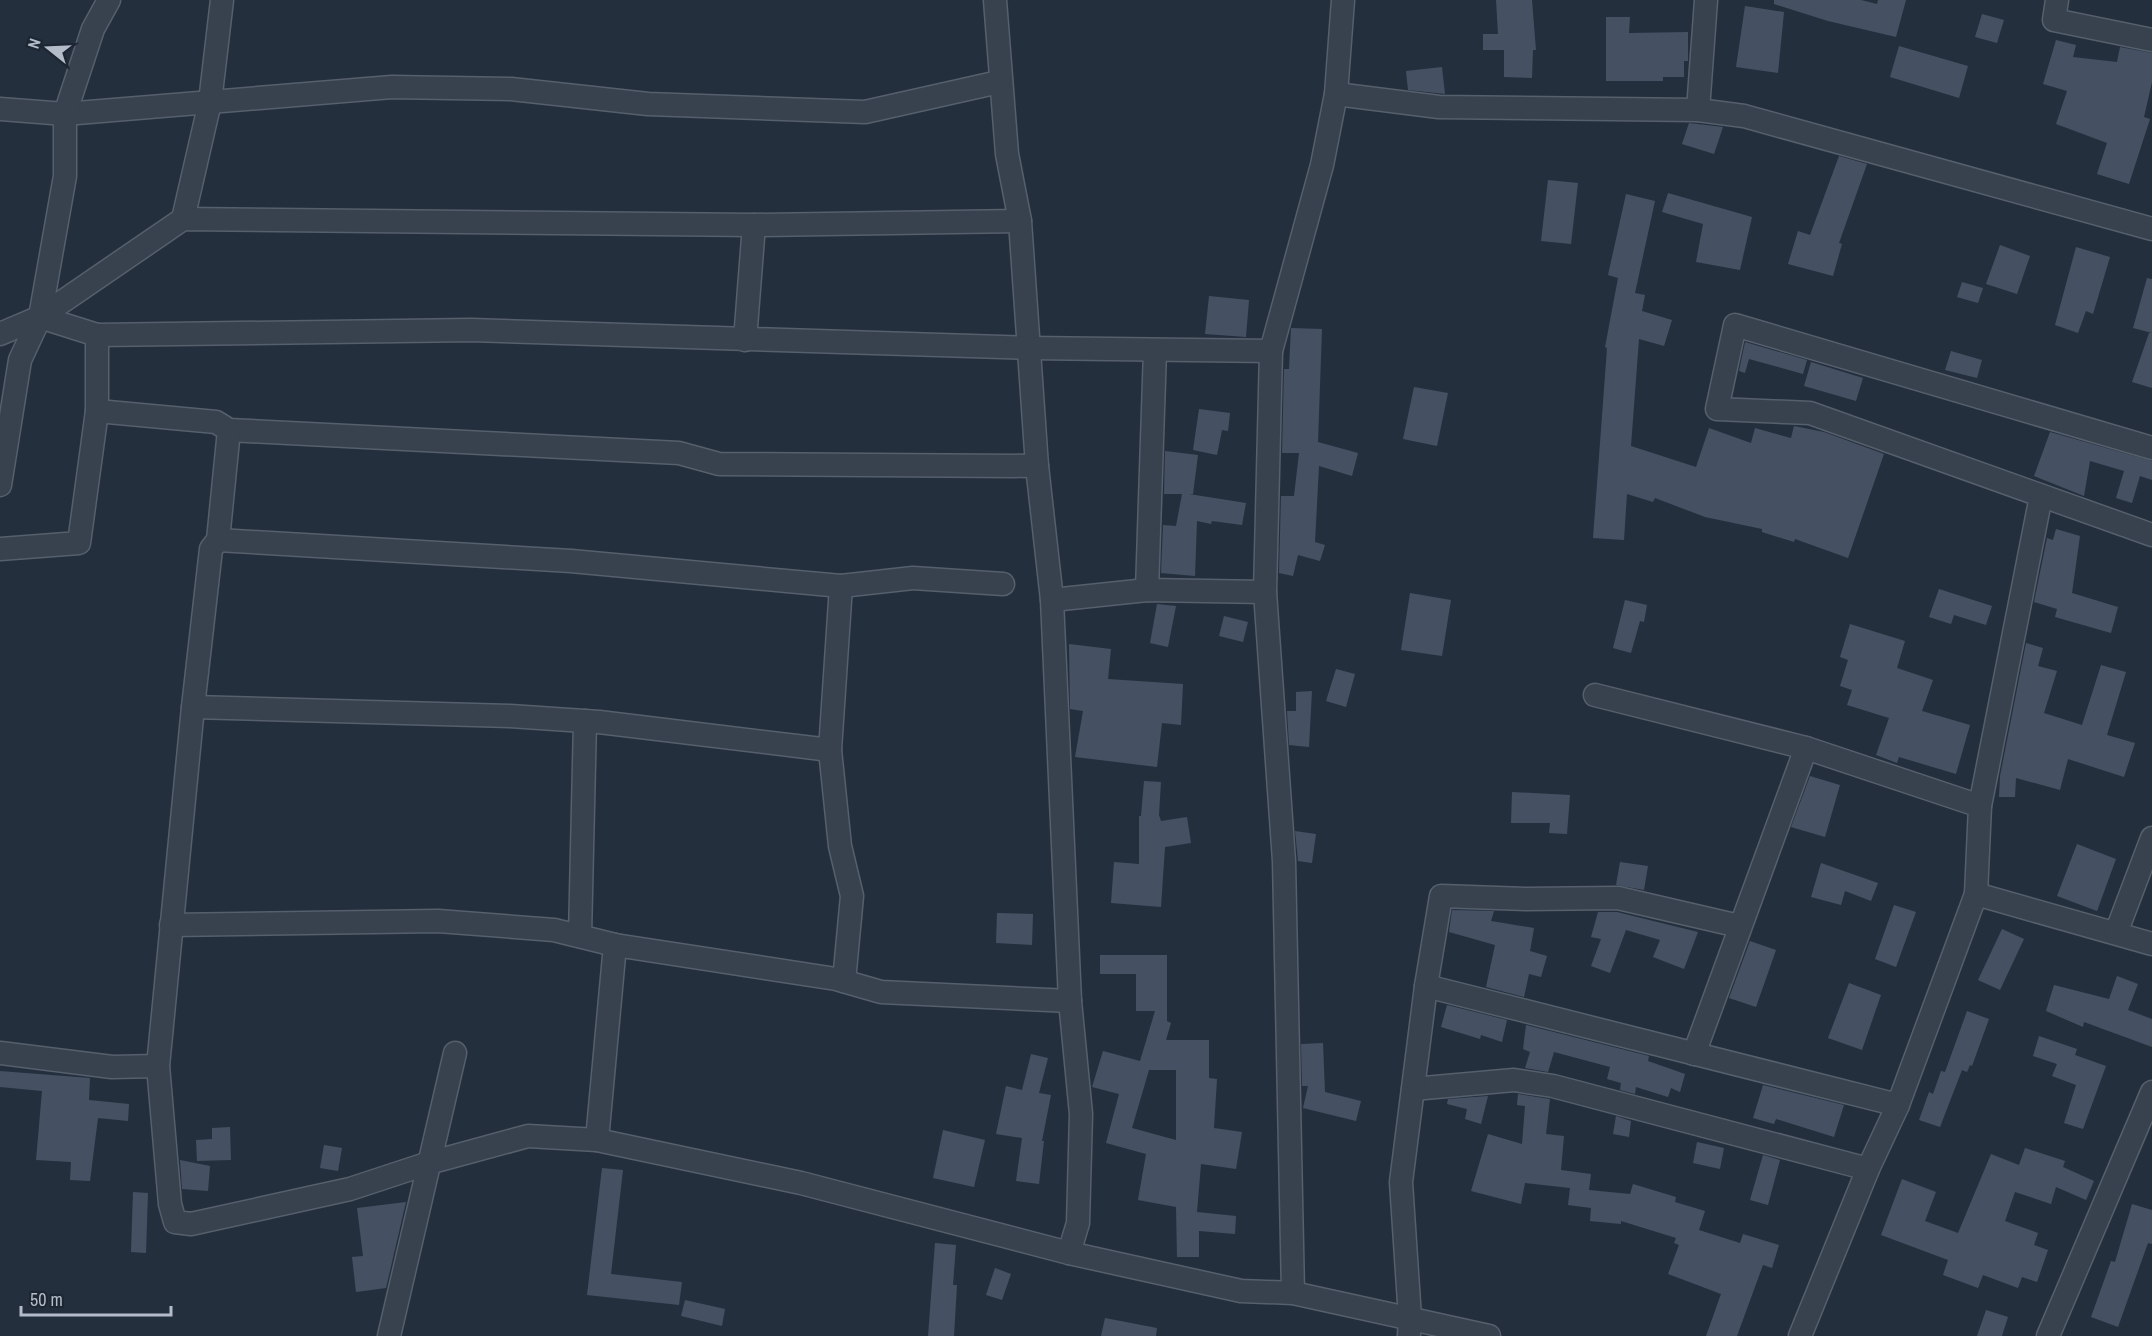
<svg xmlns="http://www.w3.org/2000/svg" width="2152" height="1336" font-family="'Archivo Narrow',sans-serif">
	<rect width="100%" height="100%" fill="#242f3e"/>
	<g fill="#455162" fill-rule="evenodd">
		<polygon points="1496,0 1532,0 1536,50 1533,50 1532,78 1504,77 1504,50 1483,50 1483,34 1498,34"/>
		<polygon points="1774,0 1861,0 1877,4 1878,0 1906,0 1896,37 1828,21 1774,4"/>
		<polygon points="1745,6 1784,12 1778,73 1736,67"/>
		<polygon points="1982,14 2004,20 1997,43 1975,37"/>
		<polygon points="1606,17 1630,17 1629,33 1688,32 1688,61 1684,61 1684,77 1663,77 1663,81 1606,81"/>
		<polygon points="2056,40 2076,45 2073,57 2117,62 2120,47 2152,53 2152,82 2144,117 2150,119 2129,184 2097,174 2107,143 2056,124 2067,91 2043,84"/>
		<polygon points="1899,46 1968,66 1959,98 1890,77"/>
		<polygon points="1442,67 1445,94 1408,90 1406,71"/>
		<polygon points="1689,123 1723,127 1714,154 1682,144"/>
		<polygon points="1839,156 1867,164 1839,243 1842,244 1833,276 1788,264 1798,231 1810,235"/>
		<polygon points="1548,180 1578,183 1571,244 1541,241"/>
		<polygon points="1668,193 1752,217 1740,270 1696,262 1703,224 1662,212"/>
		<polygon points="1626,194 1655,201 1635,293 1645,295 1642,311 1672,320 1664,346 1639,339 1631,446 1696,467 1709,428 1751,443 1755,428 1791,438 1794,426 1824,432 1884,454 1848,558 1795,539 1794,542 1762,532 1762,529 1705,517 1655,498 1653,502 1627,494 1624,540 1593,538 1607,348 1605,347 1618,278 1608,275"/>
		<polygon points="2000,245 2030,256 2017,294 1986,284"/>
		<polygon points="2076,247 2110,257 2093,314 2086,311 2078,333 2055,325"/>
		<polygon points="2147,278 2152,279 2152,333 2133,328"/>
		<polygon points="1962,282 1983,288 1978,303 1957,297"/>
		<polygon points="1209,296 1249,300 1246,337 1205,334"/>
		<polygon points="1291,328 1322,329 1318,442 1358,453 1352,476 1319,466 1315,542 1325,545 1320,561 1298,555 1293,576 1279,573 1281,496 1294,496 1299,453 1282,453 1284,369 1289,369"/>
		<polygon points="2149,333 2152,333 2152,388 2132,382"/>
		<polygon points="1745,342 1807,360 1803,374 1749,359 1745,373 1739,371"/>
		<polygon points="1951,351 1982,360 1977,378 1945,370"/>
		<polygon points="1811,362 1863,378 1856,401 1804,386"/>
		<polygon points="1414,387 1448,393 1437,446 1403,439"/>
		<polygon points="1199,409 1230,413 1228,431 1222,430 1217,455 1193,450"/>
		<polygon points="2050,432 2152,461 2152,480 2140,476 2132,503 2116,498 2124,471 2090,461 2084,496 2034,476"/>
		<polygon points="1165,451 1198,455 1193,494 1189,494 1246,503 1242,525 1212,521 1211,524 1197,521 1195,576 1161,573 1163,525 1176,526 1182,494 1164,494"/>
		<polygon points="2056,529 2080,536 2072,593 2118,607 2111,633 2055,617 2057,609 2034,602 2047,538 2053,540"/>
		<polygon points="1939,589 1992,606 1986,625 1954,615 1951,624 1929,617"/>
		<polygon points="1410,593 1451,600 1442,656 1401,650"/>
		<polygon points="1625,600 1647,605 1644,622 1640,621 1631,653 1613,648"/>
		<polygon points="1157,604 1176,606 1168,647 1150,643"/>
		<polygon points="1224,616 1248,622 1243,642 1219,636"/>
		<polygon points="1850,624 1905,641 1897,668 1933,680 1922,711 1970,725 1956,774 1899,757 1897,763 1876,755 1889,718 1847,705 1852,690 1840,686 1848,660 1840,657"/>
		<polygon points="2026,643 2043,648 2038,666 2057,671 2044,713 2082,725 2101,665 2126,672 2107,735 2135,743 2124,777 2068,759 2060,790 2016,778 2015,797 1999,797 2000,776"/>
		<polygon points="1069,644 1111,649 1108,679 1183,684 1181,725 1162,723 1157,767 1075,757 1083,711 1070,709"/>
		<polygon points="1336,669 1355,674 1346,707 1326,701"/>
		<polygon points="1312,691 1309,747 1289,745 1287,711 1296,711 1296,692"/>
		<polygon points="1810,776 1840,785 1825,837 1791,827"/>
		<polygon points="1144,781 1161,782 1159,815 1161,821 1187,817 1191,843 1165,847 1161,907 1111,903 1114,862 1139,864 1139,816 1141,816"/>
		<polygon points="1512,792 1570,795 1567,834 1549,833 1550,823 1511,823"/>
		<polygon points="1295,831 1316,834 1312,863 1298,861"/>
		<polygon points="2077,844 2116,859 2097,911 2057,896"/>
		<polygon points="1620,862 1648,866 1644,890 1616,885"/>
		<polygon points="1821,863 1878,883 1871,901 1845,891 1841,905 1811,897"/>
		<polygon points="1894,905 1916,912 1896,967 1875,959"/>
		<polygon points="1452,910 1494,911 1491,921 1534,928 1530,951 1547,956 1541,977 1529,974 1524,997 1486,987 1495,945 1449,932"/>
		<polygon points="1598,912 1617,912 1698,932 1684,969 1653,957 1660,940 1626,930 1610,973 1591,966 1601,939 1591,937"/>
		<polygon points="997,913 1033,914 1032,945 996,943"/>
		<polygon points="2002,929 2024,939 2000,990 1978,980"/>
		<polygon points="1750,941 1776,950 1756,1007 1729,998"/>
		<path d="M1100 955H1167V1021L1171 1023 1166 1040H1209V1078L1217 1079 1214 1128 1242 1132 1236 1169 1201 1164 1197 1212 1236 1216 1235 1234 1199 1231V1257H1177L1176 1207 1138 1200 1146 1154 1106 1143 1119 1094 1092 1087 1103 1051 1140 1061 1155 1011H1136V974H1100ZM1149 1070H1176V1140L1132 1128Z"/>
		<polygon points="2117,976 2138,984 2128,1010 2152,1019 2152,1047 2084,1022 2083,1027 2046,1011 2054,985 2109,999"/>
		<polygon points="1849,983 1881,995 1862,1050 1828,1038"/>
		<polygon points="1447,1005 1507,1020 1502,1042 1481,1035 1480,1039 1441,1027"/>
		<polygon points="1967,1011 1989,1019 1972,1066 1970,1065 1967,1072 1962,1070 1940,1127 1919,1120 1929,1092 1933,1094 1941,1071 1945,1072"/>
		<polygon points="1526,1025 1649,1056 1648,1061 1685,1074 1680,1092 1671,1088 1668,1097 1636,1087 1635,1094 1620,1090 1621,1083 1607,1079 1610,1067 1554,1052 1548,1072 1525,1068 1530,1052 1523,1049"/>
		<polygon points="2039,1036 2077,1049 2075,1055 2106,1066 2083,1129 2064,1123 2076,1085 2052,1076 2057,1064 2033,1056"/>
		<polygon points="1323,1043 1325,1092 1361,1101 1356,1121 1303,1108 1308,1086 1302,1086 1301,1044"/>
		<polygon points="1031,1054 1048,1058 1039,1093 1051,1095 1042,1141 1044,1141 1039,1184 1016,1181 1022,1138 996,1134 1006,1086 1022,1090"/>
		<polygon points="0,1071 90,1078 89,1100 129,1104 128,1121 98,1118 90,1181 70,1180 71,1162 36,1160 42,1091 0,1087"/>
		<polygon points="1763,1085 1844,1105 1834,1137 1776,1119 1774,1124 1753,1118"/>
		<polygon points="1518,1094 1550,1099 1546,1134 1564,1136 1561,1170 1591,1174 1589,1190 1630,1194 1633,1184 1676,1197 1675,1202 1705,1211 1699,1230 1740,1243 1743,1234 1779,1245 1772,1268 1763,1265 1737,1336 1706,1336 1721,1294 1668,1274 1679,1245 1674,1243 1676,1238 1621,1221 1621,1224 1590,1221 1591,1208 1568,1205 1570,1188 1525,1183 1521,1204 1471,1191 1488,1134 1522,1144 1525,1106 1517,1105"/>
		<polygon points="1488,1096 1481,1124 1465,1119 1467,1109 1447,1104 1448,1099"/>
		<polygon points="1616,1116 1631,1121 1629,1137 1613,1134"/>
		<polygon points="230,1127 231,1160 197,1161 196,1140 212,1139 212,1128"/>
		<polygon points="943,1130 985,1140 974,1187 933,1178"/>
		<polygon points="1697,1142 1724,1148 1720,1169 1693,1163"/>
		<polygon points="324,1145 342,1148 338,1171 320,1168"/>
		<polygon points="2025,1148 2065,1161 2063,1167 2094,1181 2086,1200 2056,1187 2051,1204 2015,1192 2005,1221 2038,1233 2034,1245 2048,1250 2037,1282 2022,1277 2018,1288 1983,1275 1978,1288 1943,1275 1948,1260 1881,1235 1902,1179 1936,1192 1925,1221 1958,1233 1991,1154 2019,1165"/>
		<polygon points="1763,1155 1780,1160 1768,1205 1750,1200"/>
		<polygon points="180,1160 210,1166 208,1191 182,1189"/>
		<polygon points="602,1168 623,1170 611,1274 682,1282 679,1305 587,1295"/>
		<polygon points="133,1192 148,1193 146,1253 131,1252"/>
		<polygon points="406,1202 386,1288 356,1292 352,1257 363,1256 357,1208"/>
		<polygon points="2132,1204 2152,1210 2152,1244 2148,1243 2118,1327 2091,1317 2111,1261 2115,1262"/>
		<polygon points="935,1243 956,1245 953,1285 957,1285 954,1336 928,1336"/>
		<polygon points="995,1268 1011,1274 1002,1300 986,1295"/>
		<polygon points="685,1300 725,1309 722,1326 681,1316"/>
		<polygon points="1986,1310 2008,1317 2002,1336 1977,1336"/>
		<polygon points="1105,1318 1157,1328 1156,1336 1101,1336"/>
	</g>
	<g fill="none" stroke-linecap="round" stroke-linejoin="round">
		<g stroke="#565f6c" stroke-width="25">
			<g id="minor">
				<polyline points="995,0 1007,154 1020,221 1037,466 1052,600 1070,1001 1081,1114 1078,1223 1069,1253"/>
				<polyline points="2057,0 2054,20 2152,40"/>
				<polyline points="1336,94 1439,107 1698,110 1744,116 2152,229"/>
				<polyline points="0,109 65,114 392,87 511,89 648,104 865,112 999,82"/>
				<polyline points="1698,110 1706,0"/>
				<polyline points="183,219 210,102 222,0"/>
				<polyline points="40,317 97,335 471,330 1030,348 1271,351"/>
				<polyline points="0,334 40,317 183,219 754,225 1020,221"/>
				<polyline points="745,340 754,225"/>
				<polyline points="97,411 216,422 229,430 679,453 719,464 1037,466"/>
				<polyline points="229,430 218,540 211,549 193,707 158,1066 170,1204 175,1222 191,1224 350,1189 429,1163 528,1136 597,1140 801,1183 1069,1253 1241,1291 1293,1293 1489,1336"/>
				<polyline points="2152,448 1735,325 1717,409 1810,413 2152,535"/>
				<polyline points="0,485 20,360 40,317 65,176 65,114 93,29 109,0"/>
				<polyline points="218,540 571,561 841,586 913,578 1003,584"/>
				<polyline points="0,549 79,543 97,411 97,335"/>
				<polyline points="841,586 830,750 840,846 852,896 844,981"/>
				<polyline points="1147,590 1155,350"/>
				<polyline points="1052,600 1147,590 1265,592"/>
				<polyline points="1595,695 1806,748 1980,806 1976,894 1898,1105 1868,1169 1800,1336"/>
				<polyline points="193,707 510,716 599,722 830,750"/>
				<polyline points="1980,806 2041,496"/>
				<polyline points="1976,894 2152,944"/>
				<polyline points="171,925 438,921 554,930 615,945 836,979 881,992 1070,1001"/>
				<polyline points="2116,933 2152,838"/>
				<polyline points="580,936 585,721"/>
				<polyline points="1426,986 1898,1105"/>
				<polyline points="0,1053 112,1067 158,1066"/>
				<polyline points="1694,1054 1806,748"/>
				<polyline points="1413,1089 1514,1080 1553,1086 1868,1169"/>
				<polyline points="597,1140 615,945"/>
				<polyline points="1293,1293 1284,861 1265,592 1271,351 1322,165 1336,94 1343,0"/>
				<polyline points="389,1336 455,1053"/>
				<polyline points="1409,1336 1410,1318 1401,1182 1426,986 1441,896 1526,899 1618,898 1739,926"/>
				<polyline points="2048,1336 2152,1092"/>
			</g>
		</g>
		<use href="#minor" stroke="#38414e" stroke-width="22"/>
	</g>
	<g transform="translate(48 48) rotate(288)" stroke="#1d2633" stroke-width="4.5" paint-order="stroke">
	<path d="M0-4.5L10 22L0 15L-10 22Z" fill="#b4bcc9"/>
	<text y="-9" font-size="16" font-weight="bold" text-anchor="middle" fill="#b4bcc9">N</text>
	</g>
	<path d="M21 1306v9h150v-9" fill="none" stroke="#b4bcc9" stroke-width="3"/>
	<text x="30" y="1306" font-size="18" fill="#b4bcc9" stroke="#1d2633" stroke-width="4.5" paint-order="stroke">50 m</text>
</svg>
